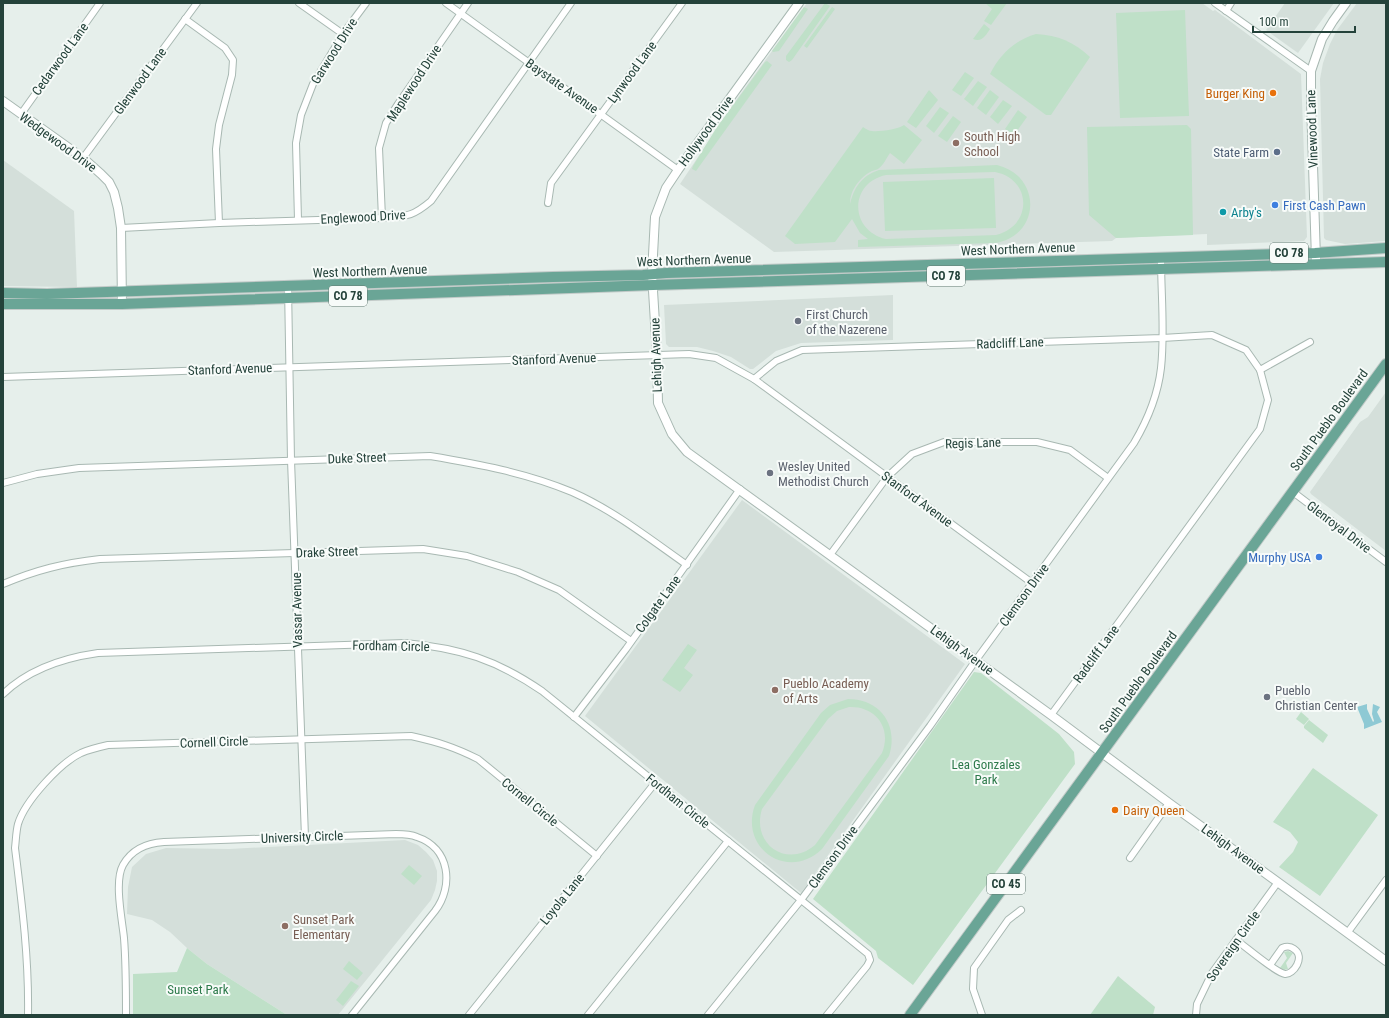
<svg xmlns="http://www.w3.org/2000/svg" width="1389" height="1018" font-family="'Roboto Condensed',sans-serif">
	<rect width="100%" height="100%" fill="#e6efeb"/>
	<g fill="#d4dfda">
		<polygon points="807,3 1202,3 1213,11 1215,10 1301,74 1307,237 1304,241 1207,245 1207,234 1116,238 1112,241 774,252 680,184 734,103"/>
		<polygon points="1285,3 1334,3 1298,53 1266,30"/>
		<polygon points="1357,3 1386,3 1386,241 1345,244 1326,240 1324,238 1320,79 1323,63 1330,44 1337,30"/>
		<polygon points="3,160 74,211 77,287 3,286"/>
		<polygon points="893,295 893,340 801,343 776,351 753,369 750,369 731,357 713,351 697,347 669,347 666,344 664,305"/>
		<polygon points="1386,392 1386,551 1311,494 1310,492 1360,422 1368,417"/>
		<polygon points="742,500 965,664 801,893 585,716"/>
		<polygon points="405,840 418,845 426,852 433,860 437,871 437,881 435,890 431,900 338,1015 287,1015 207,964 187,948 170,932 152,920 127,914 128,887 132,867 146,854 166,848 229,849"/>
	</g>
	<g fill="#bfe0c8" fill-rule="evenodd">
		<polygon points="825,3 830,6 792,60 789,62 786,60 786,56"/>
		<polygon points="985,3 1007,3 991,25 984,21 992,9"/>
		<polygon points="804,7 808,9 779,51 773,52 772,51"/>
		<polygon points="832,7 835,9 807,48 804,46"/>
		<polygon points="1185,10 1189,116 1120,118 1116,13"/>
		<path d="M984 24 990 29C986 35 982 43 973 39Z"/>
		<path d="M1036 34C1058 35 1074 42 1090 57L1051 115H1046L990 74C1000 54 1015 40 1036 34Z"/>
		<polygon points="767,61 772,65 696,171 692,169 693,166 717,127 765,62"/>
		<polygon points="965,72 974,78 961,96 952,90"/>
		<polygon points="978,81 987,87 973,106 964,99"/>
		<polygon points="929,90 938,100 916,128 907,122"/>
		<polygon points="990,90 999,97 986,115 977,108"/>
		<polygon points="1003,100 1012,106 998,124 990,117"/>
		<polygon points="940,107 949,113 934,133 926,126"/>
		<polygon points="1018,110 1027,117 1014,135 1005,129"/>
		<polygon points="953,116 961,122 947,142 938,136"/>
		<path d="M904 125 922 140 904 164 890 153C887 157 883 166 878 169 877 170 874 170 872 171 860 177 850 190 850 204 854 188 861 176 879 170L997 165C1042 176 1041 235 996 243L858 247V240L868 239 860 233 852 219 835 242 795 244 785 236 863 127C866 129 869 131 872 131 879 132 899 129 904 125ZM995 172C1032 179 1033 226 996 235L886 239C849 230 849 183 886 175Z"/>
		<polygon points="1187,125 1191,129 1193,235 1116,238 1089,215 1087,127"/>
		<polygon points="994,178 996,228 885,231 883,182"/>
		<polygon points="688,644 697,650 684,668 693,675 680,692 662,680"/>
		<polygon points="974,672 981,673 1059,734 1074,752 1075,764 913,985 878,958 876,951 813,899"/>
		<path d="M848 699C880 699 899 725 889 756L822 849C788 882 739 848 755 805L821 713 830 705ZM849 707C876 706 892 728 882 753L815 845C787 869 751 844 762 809L828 719 837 711Z"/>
		<polygon points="1301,712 1309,719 1304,725 1296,719"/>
		<polygon points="1309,720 1328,735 1323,743 1304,728 1304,726"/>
		<polygon points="1313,768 1378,815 1320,896 1279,867 1293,852 1298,842 1290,832 1273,822"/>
		<polygon points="409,865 422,876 414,885 401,874"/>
		<polygon points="187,948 207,964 287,1015 133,1015 133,974 177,972"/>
		<polygon points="1288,951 1293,953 1286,963 1288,969 1284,970 1280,968 1287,958 1284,952"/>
		<polygon points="349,961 363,973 357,980 343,969"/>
		<polygon points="1118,976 1155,1007 1153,1015 1090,1015"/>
		<polygon points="351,981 359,986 343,1006 336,1000"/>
	</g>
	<polygon fill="#8ec9d4" points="1367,704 1367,709 1373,722 1374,721 1372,714 1373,704 1380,707 1377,712 1382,722 1364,729 1364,724 1357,707"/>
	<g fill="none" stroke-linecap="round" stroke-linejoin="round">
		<g stroke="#a8b8b2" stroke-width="8">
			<g id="minor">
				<polyline points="299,3 343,34"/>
				<polyline points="446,3 678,170"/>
				<polyline points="1215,3 1311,71"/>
				<polyline points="1226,11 1231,3"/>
				<polyline points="185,19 225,48 233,60 232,75 219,125 216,149 219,223"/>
				<polyline points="21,114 100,3"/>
				<polyline points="83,158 197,3"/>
				<polyline points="548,203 551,183 682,3"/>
				<polyline points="382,218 379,148 386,123 398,104 468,3"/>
				<polyline points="298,220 296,143 301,115 313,84 343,34 366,3"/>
				<path d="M121 228 219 223 382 218C407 216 412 217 431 201L571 3"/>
				<polyline points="288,286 291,460 305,837"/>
				<polyline points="3,377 689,354 716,358 754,379 1032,583"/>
				<polyline points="754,379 776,361 802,350 1162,338 1212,335 1246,350 1260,370 1310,342"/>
				<path d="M3 483 37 474 79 468 430 456C478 464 527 473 572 492 613 510 650 539 687 565"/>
				<polyline points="1293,492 1386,562"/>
				<polyline points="830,555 887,477 912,454 944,442 1037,442 1070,450 1108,478"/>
				<path d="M3 584C36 570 64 563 100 559L423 549 467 556 518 572 559 590 631 641"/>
				<path d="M3 694C29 669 63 658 98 653L405 643C460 648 497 660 542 691L868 954 870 960 867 966 827 1015"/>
				<polyline points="1051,715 1260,429 1268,400 1260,370"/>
				<polyline points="574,717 626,649 740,489"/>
				<polyline points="1130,858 1169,803"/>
				<polyline points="1348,932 1386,880"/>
				<path d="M1236 940C1245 946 1276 973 1285 974 1293 975 1306 957 1294 949 1290 946 1287 946 1282 948L1270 965"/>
				<path d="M28 1015C29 959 22 904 15 848 16 840 16 832 18 824 25 801 60 763 81 753 90 749 99 747 108 745L411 736C438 742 454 747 478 759L597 856"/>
				<path d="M126 1015C126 989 126 963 124 938 122 919 114 881 123 865 132 849 147 843 164 842L396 834C403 834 410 834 417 837 450 848 454 886 435 911L352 1015"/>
				<polyline points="469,1015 655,783"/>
				<polyline points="588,1015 728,841"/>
				<path d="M708 1015 801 900 930 726 976 660 1134 443C1147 421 1158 394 1161 368 1165 332 1161 294 1161 258"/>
				<polyline points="982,1015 973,989 974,968 1008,920 1021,910"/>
				<polyline points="1196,1015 1197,1004 1212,973 1278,882"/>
			</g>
		</g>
		<g stroke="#a8b8b2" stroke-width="10">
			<g id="tertiary">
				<polyline points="799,3 678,170 666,188 655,217 652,274 657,356 658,403 672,434 687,452 1051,715 1169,803 1386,961"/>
				<polyline points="3,101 83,158 101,174 109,182 114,192 118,208 121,228 122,304"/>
				<polyline points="1316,259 1311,102 1311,71 1322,39 1333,21 1346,3"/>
			</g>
		</g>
		<g stroke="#c2cac8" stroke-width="12">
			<g id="primary">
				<polyline points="3,293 47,294 553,277 643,275 666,273 1315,253 1386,248"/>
				<polyline points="3,304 122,304 653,285 1386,262"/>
				<polyline points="910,1015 1386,364"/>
			</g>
		</g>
		<use href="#minor" stroke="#fff" stroke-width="6"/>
		<use href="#tertiary" stroke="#fff" stroke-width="8"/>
		<use href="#primary" stroke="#6aa596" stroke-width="10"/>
	</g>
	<g fill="#e8710a" stroke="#f7fbf9" stroke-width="1.5">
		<circle cx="1273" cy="93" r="4"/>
		<circle cx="1115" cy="810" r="4"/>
	</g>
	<g fill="#8d6e63" stroke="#f7fbf9" stroke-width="1.5">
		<circle cx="956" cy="143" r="4"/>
		<circle cx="775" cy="690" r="4"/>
		<circle cx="285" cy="926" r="4"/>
	</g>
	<circle fill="#5c6f8a" stroke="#f7fbf9" stroke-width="1.5" cx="1277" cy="152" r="4"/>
	<g fill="#3f7fe0" stroke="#f7fbf9" stroke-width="1.5">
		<circle cx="1275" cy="205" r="4"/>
		<circle cx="1319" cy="557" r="4"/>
	</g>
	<circle fill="#0f9aa8" stroke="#f7fbf9" stroke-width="1.5" cx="1223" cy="212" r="4"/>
	<g fill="#6b7280" stroke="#f7fbf9" stroke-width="1.5">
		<circle cx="798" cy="321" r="4"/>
		<circle cx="770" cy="473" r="4"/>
		<circle cx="1267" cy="697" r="4"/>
	</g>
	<g text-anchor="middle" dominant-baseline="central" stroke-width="4" stroke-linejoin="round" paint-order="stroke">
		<g fill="#f7fbf9" stroke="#637a73" stroke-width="1">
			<rect x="1270" y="243" width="38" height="20" rx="3"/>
			<rect x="927" y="266" width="38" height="20" rx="3"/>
			<rect x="329" y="286" width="38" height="20" rx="3"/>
			<rect x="987" y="874" width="38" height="20" rx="3"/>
		</g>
		<g font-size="12" font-weight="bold" fill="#24423a">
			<text x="1289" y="253">CO 78</text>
			<text x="946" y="276">CO 78</text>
			<text x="348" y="296">CO 78</text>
			<text x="1006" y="884">CO 45</text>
		</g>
		<g font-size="13" fill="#24423a" stroke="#f7fbf9">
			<text transform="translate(334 51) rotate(-58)">Garwood Drive</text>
			<text transform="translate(60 59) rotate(-54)">Cedarwood Lane</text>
			<text transform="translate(632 72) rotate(-54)">Lynwood Lane</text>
			<text transform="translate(140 81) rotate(-54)">Glenwood Lane</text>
			<text transform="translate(414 83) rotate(-57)">Maplewood Drive</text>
			<text transform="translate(562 86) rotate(35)">Baystate Avenue</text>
			<text transform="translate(1312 129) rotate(-92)">Vinewood Lane</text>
			<text transform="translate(706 131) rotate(-54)">Hollywood Drive</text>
			<text transform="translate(58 142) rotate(36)">Wedgewood Drive</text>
			<text transform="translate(363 217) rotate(-3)">Englewood Drive</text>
			<text transform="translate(1018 249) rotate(-2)">West Northern Avenue</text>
			<text transform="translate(694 260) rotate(-2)">West Northern Avenue</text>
			<text transform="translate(370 271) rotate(-2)">West Northern Avenue</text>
			<text transform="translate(1010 343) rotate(-2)">Radcliff Lane</text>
			<text transform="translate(656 355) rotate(-92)">Lehigh Avenue</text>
			<text transform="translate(554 359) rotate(-2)">Stanford Avenue</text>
			<text transform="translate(230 369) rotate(-2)">Stanford Avenue</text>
			<text transform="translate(1329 420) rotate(-54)">South Pueblo Boulevard</text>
			<text transform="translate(973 443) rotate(-2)">Regis Lane</text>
			<text transform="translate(357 458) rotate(-2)">Duke Street</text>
			<text transform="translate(917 499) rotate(36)">Stanford Avenue</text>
			<text transform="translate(1339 527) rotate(37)">Glenroyal Drive</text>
			<text transform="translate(327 552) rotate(-2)">Drake Street</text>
			<text transform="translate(1024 595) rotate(-54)">Clemson Drive</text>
			<text transform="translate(658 604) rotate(-54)">Colgate Lane</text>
			<text transform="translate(297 610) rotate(-91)">Vassar Avenue</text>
			<text transform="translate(391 646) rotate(1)">Fordham Circle</text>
			<text transform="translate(962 650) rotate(36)">Lehigh Avenue</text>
			<text transform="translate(1096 654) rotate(-54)">Radcliff Lane</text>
			<text transform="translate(1138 682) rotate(-54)">South Pueblo Boulevard</text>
			<text transform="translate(214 742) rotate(-2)">Cornell Circle</text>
			<text transform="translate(678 801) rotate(39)">Fordham Circle</text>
			<text transform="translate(530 802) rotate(39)">Cornell Circle</text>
			<text transform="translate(302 837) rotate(-2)">University Circle</text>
			<text transform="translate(1233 849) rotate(36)">Lehigh Avenue</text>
			<text transform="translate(833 857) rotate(-54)">Clemson Drive</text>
			<text transform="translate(562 899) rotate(-51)">Loyola Lane</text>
			<text transform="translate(1233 946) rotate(-55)">Sovereign Circle</text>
		</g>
		<g font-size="13" fill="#c56008" stroke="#f7fbf9" text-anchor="end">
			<text x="1265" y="93">Burger King</text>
			<text x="1123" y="810" text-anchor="start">Dairy Queen</text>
		</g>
		<g font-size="13" fill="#785e54" stroke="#f7fbf9" text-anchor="start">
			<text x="964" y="136">South High<tspan x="964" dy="15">School</tspan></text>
			<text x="783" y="683">Pueblo Academy<tspan x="783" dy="15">of Arts</tspan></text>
			<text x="293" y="919">Sunset Park<tspan x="293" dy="15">Elementary</tspan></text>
		</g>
		<g font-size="13" fill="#4e5e75" stroke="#f7fbf9" text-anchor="end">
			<text x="1269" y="152">State Farm</text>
		</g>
		<g font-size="13" fill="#366cbe" stroke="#f7fbf9" text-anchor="start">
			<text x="1283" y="205">First Cash Pawn</text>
			<text x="1311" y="557" text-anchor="end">Murphy USA</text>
		</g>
		<g font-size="13" fill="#0d838f" stroke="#f7fbf9" text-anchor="start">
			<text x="1231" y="212">Arby's</text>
		</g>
		<g font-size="13" fill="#5b616d" stroke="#f7fbf9" text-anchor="start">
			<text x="806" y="314">First Church<tspan x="806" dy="15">of the Nazerene</tspan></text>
			<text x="778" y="466">Wesley United<tspan x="778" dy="15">Methodist Church</tspan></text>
			<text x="1275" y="690">Pueblo<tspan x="1275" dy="15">Christian Center</tspan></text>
		</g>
		<g font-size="13" fill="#2d7a4b" stroke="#f7fbf9">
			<text x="986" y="764">Lea Gonzales<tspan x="986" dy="15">Park</tspan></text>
			<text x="198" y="989">Sunset Park</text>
		</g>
	</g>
	<rect width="1389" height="1018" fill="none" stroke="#24423a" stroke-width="8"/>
	<path d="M1253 26v6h102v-6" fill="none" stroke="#24423a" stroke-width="2"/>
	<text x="1259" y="26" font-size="12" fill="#24423a" stroke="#f7fbf9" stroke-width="3" paint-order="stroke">100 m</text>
</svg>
